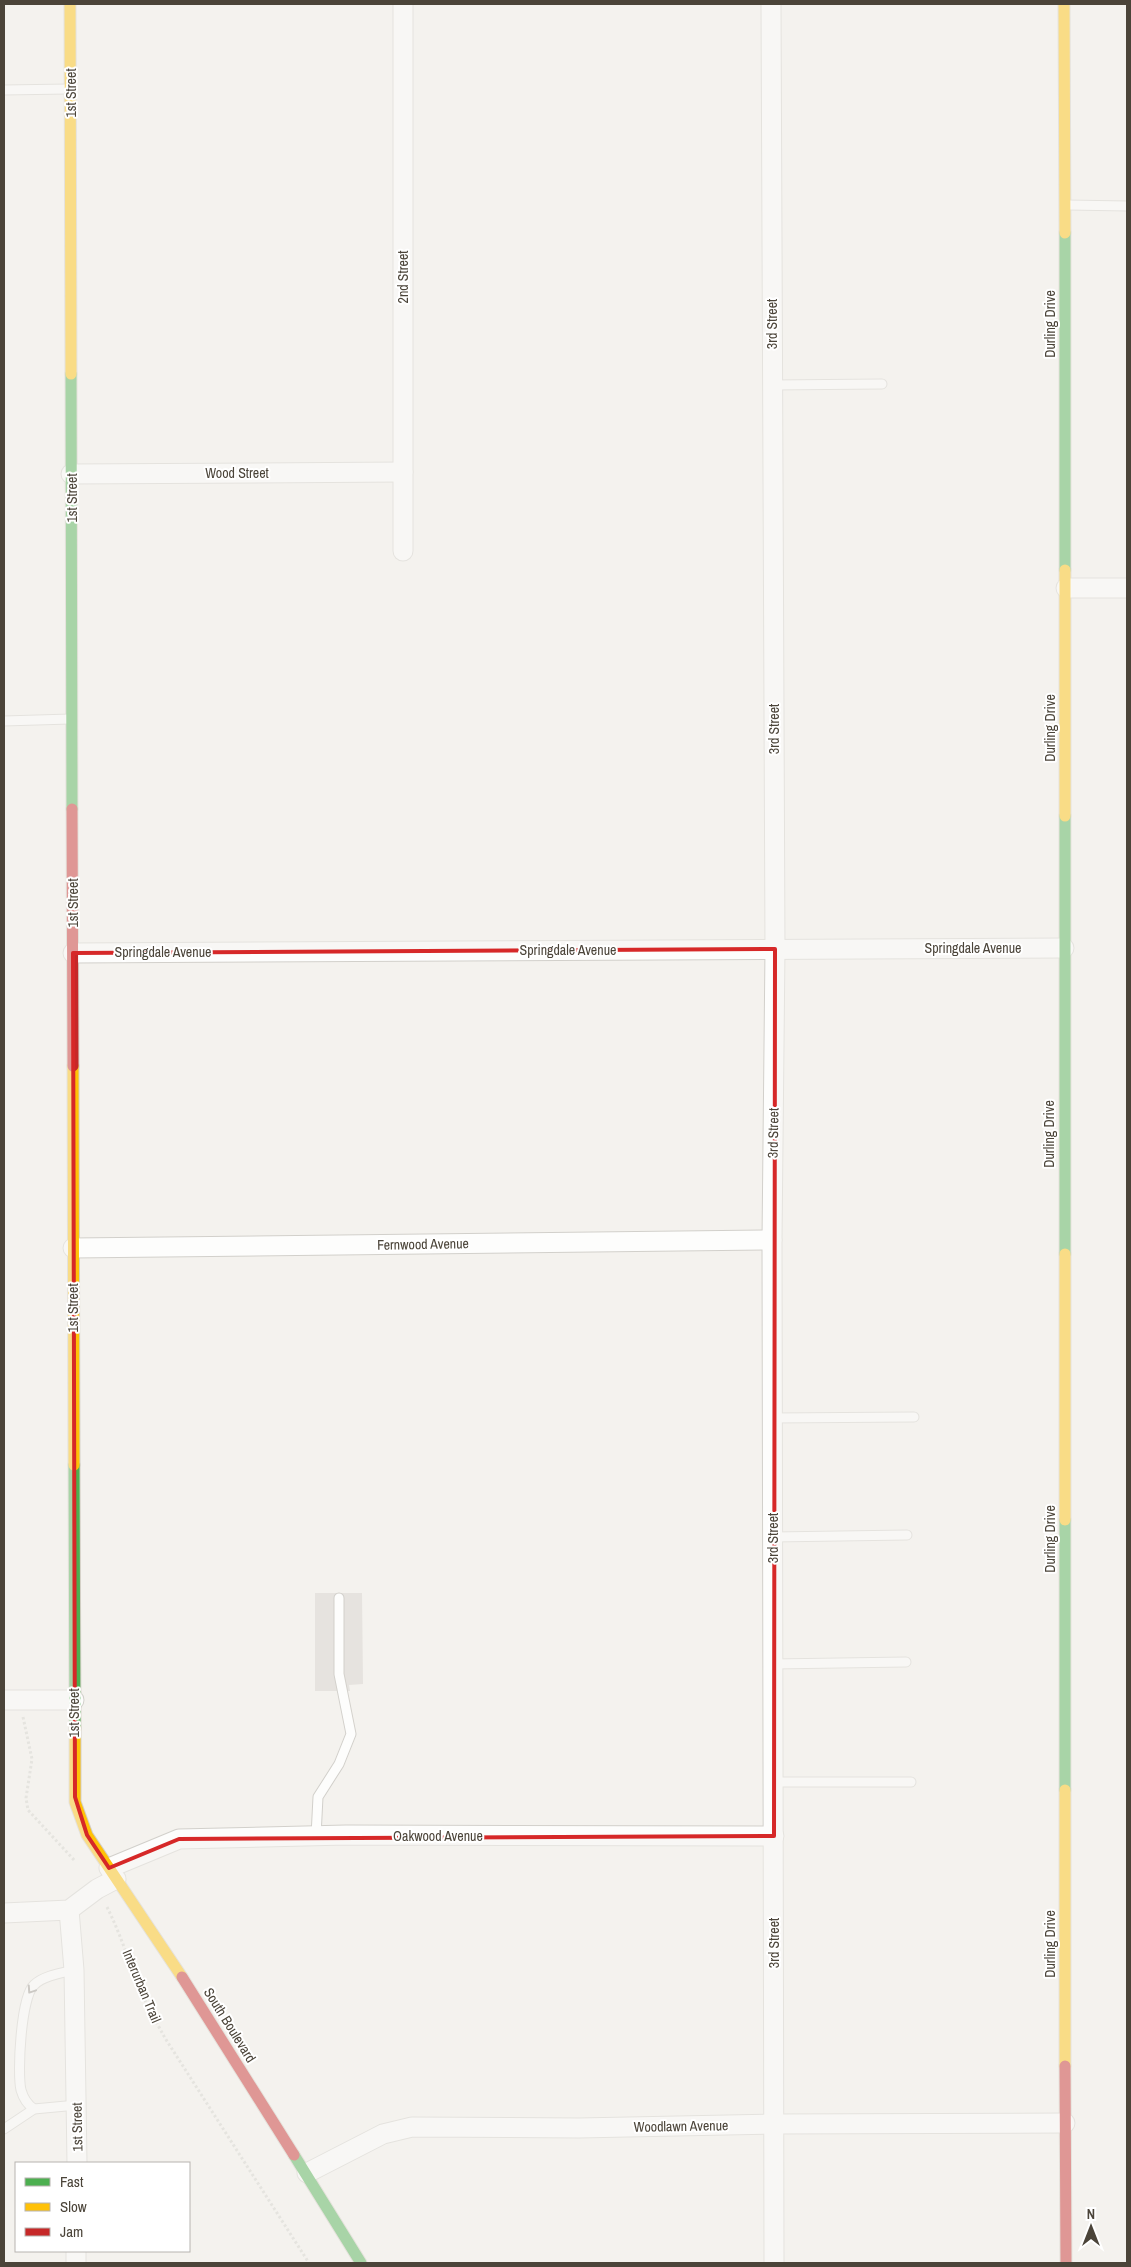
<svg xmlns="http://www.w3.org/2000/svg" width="1131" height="2267" font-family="'Archivo Narrow',sans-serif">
	<rect width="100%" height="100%" fill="#f4f2ee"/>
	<polygon fill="#e6e3df" points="315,1593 362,1593 363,1684 349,1685 350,1691 315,1691"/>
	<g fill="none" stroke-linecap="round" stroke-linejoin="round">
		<g stroke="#d2d0cb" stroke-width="11">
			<g id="lane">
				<polyline points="4,90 68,89"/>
				<polyline points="1068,205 1127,206"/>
				<polyline points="772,385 882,384"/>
				<polyline points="4,721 70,719"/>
				<polyline points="773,1418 914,1417"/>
				<polyline points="773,1537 907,1535"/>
				<polyline points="773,1664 906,1662"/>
				<polyline points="773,1782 911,1782"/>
				<polyline points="316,1836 318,1797 339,1764 351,1734 339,1674 339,1598"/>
				<path d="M34 2109C28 2105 23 2097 21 2090 17 2073 21 1996 34 1985 43 1976 61 1973 74 1970"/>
				<polyline points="4,2129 34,2109 77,2105"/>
			</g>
		</g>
		<g stroke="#d2d0cb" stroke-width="21">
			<g id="street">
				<polyline points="403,4 403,551"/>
				<polyline points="771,4 775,949 772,1240 774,2263"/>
				<polyline points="71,474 403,472"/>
				<polyline points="1066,588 1127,588"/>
				<polyline points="73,953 1064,948"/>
				<polyline points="73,1248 772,1240"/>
				<polyline points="4,1700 74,1700"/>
				<polyline points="109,1868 179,1839 346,1835 774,1836"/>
				<polyline points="69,1910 74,1970 77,2163"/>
				<polyline points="4,1913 69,1910 97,1889 116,1879"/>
				<polyline points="307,2173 383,2134 412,2127 579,2128 773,2124 1065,2123"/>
				<polyline points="76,2263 76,2251"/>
			</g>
		</g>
		<g stroke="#d3cfc5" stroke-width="13">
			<g id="fast">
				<polyline points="1065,233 1065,570"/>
				<polyline points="71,374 72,809"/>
				<polyline points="1065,1254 1065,816"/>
				<polyline points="74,1465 75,1728"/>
				<polyline points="1065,1520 1065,1790"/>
				<polyline points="294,2155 361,2263"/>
			</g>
		</g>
		<g stroke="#d3cfc5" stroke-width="13">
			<g id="slow">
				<polyline points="70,4 71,374"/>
				<polyline points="1064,4 1065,233"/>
				<polyline points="1065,570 1065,816"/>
				<polyline points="73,1066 74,1465"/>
				<polyline points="1065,1520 1065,1254"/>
				<polyline points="75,1728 75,1802 87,1835 182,1977"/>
				<polyline points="1065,1790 1065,2066"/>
			</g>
		</g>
		<g stroke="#d3cfc5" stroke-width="13">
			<g id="jam">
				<polyline points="72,809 73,1066"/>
				<polyline points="182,1977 294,2155"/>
				<polyline points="1065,2066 1066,2263"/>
			</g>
		</g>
		<g stroke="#d3d2cc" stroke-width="3" stroke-dasharray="2.5 2.5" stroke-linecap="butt">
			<polyline points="23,1717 32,1759 26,1798 28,1810 75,1861"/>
			<path d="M107 1907C118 1929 126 1952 134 1975 142 1997 154 2018 165 2038L309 2263"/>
		</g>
		<use href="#lane" stroke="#fdfdfc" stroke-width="9"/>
		<use href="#street" stroke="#fdfdfc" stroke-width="19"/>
		<use href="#fast" stroke="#4caf50" stroke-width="11"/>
		<use href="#slow" stroke="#ffc107" stroke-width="11"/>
		<use href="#jam" stroke="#c62828" stroke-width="11"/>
	</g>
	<defs><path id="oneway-chevron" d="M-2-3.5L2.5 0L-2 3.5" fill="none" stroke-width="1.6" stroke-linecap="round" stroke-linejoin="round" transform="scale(1.25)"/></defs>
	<use stroke="#9b9791" href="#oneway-chevron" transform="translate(31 1990) rotate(124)"/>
	<path d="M0 0H1131V2267H0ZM775 949 774 1836 179 1839 109 1868 87 1835 75 1797 73 953Z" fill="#f4f2ee" fill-opacity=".55" fill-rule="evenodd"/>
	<path fill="none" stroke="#d62828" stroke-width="4" stroke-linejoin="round" d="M775 949 774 1836 179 1839 109 1868 87 1835 75 1797 73 953Z"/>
	<g text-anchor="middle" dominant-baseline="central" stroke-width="4" stroke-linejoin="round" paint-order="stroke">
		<g font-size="14" fill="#4b4439" stroke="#fff">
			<text transform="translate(71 93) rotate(-90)">1st Street</text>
			<text transform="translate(403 277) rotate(-90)">2nd Street</text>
			<text transform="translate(772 324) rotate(-90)">3rd Street</text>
			<text transform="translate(1050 324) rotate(-90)">Durling Drive</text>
			<text x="237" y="473">Wood Street</text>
			<text transform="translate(72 498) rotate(-90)">1st Street</text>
			<text transform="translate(1050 728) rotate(-90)">Durling Drive</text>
			<text transform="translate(774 729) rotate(-90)">3rd Street</text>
			<text transform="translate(73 903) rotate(-90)">1st Street</text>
			<text x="973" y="948">Springdale Avenue</text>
			<text x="568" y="950">Springdale Avenue</text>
			<text x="163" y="952">Springdale Avenue</text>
			<text transform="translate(773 1133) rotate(-89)">3rd Street</text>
			<text transform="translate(1049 1134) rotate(-90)">Durling Drive</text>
			<text transform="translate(423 1244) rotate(-1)">Fernwood Avenue</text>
			<text transform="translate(73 1308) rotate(-90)">1st Street</text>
			<text transform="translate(773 1538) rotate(-90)">3rd Street</text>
			<text transform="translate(1050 1539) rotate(-90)">Durling Drive</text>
			<text transform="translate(74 1713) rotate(-90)">1st Street</text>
			<text x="438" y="1836">Oakwood Avenue</text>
			<text transform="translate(774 1943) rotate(-90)">3rd Street</text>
			<text transform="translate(1050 1944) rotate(-90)">Durling Drive</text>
			<text transform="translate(142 1986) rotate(67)">Interurban Trail</text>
			<text transform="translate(230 2025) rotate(58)">South Boulevard</text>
			<text transform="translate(681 2126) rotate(-1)">Woodlawn Avenue</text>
			<text transform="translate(77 2127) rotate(-91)">1st Street</text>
		</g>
	</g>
	<rect width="1131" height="2267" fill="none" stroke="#4b4439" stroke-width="10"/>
	<rect x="15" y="2162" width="175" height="90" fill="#ffffff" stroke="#b7b4b0"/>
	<rect x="25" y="2178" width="25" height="8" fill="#4caf50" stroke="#b7b4b0"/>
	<text x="60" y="2187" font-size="15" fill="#4b4439">Fast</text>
	<rect x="25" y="2203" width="25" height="8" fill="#ffc107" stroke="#b7b4b0"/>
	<text x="60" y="2212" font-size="15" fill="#4b4439">Slow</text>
	<rect x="25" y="2228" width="25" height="8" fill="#c62828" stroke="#b7b4b0"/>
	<text x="60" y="2237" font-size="15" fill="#4b4439">Jam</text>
	<g transform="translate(1091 2227)" stroke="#ffffff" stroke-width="4" paint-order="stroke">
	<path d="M0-4L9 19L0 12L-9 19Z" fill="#4b4439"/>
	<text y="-8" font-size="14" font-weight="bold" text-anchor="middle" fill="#4b4439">N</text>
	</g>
</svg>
